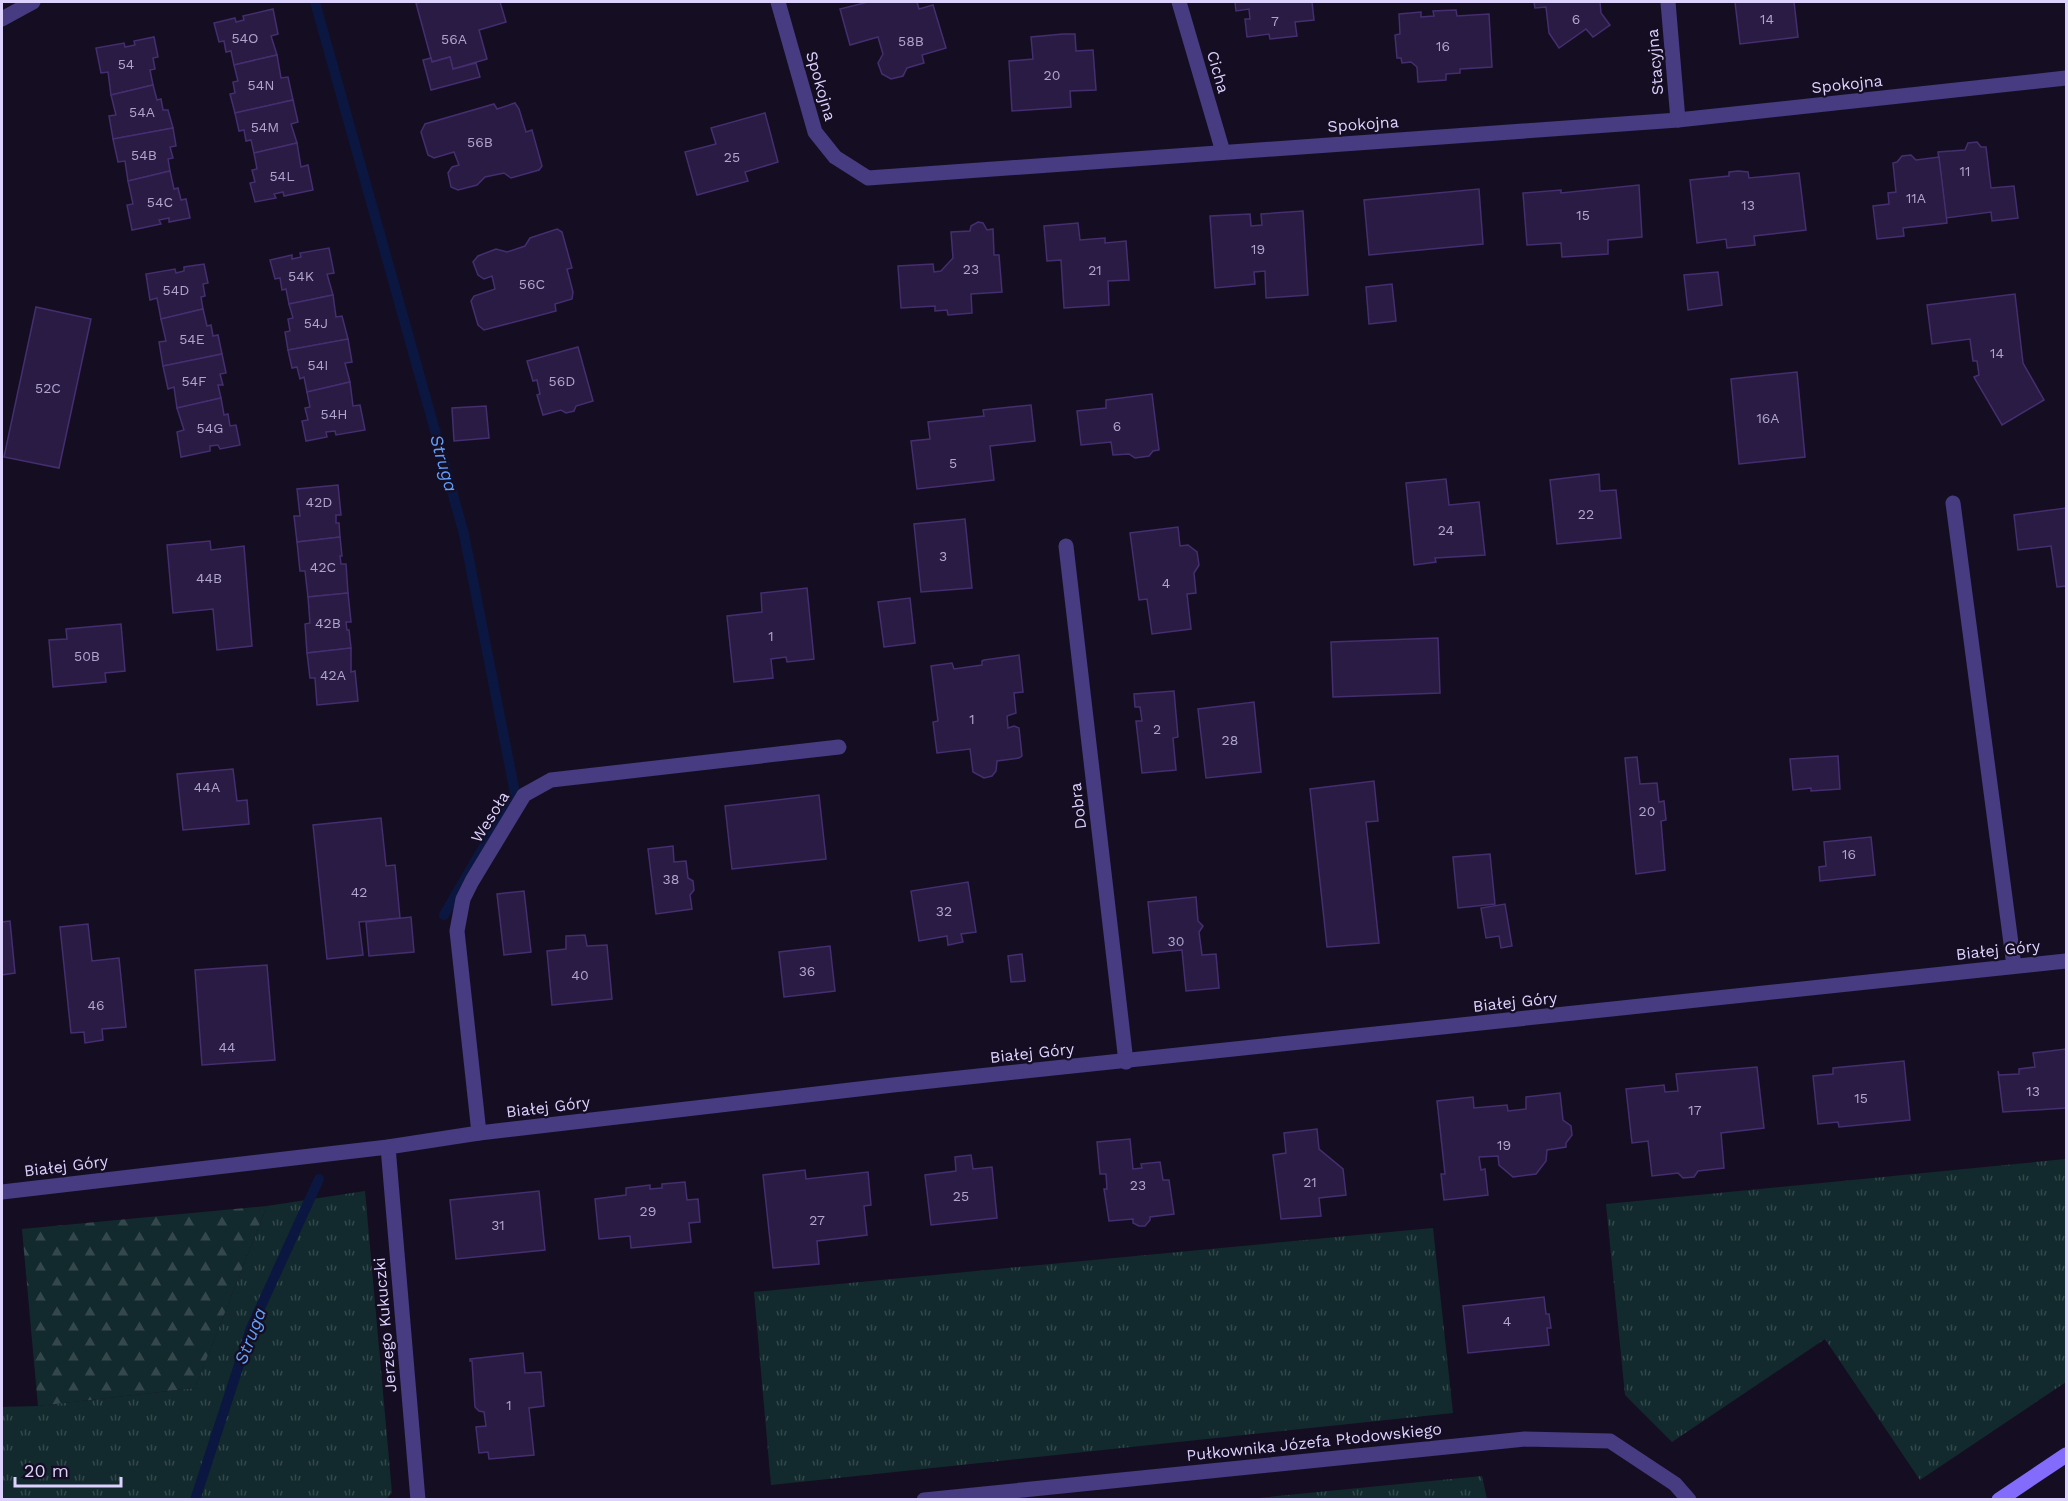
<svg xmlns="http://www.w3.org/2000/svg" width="2068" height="1501" font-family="'Work Sans',sans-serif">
	<defs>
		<pattern id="grass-tufts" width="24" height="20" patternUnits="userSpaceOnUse" patternTransform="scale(1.5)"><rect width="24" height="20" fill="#122a2d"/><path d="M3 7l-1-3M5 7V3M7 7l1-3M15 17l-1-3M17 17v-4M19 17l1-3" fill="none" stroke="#34484c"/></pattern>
		<pattern id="forest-firs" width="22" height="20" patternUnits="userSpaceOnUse" patternTransform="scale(1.5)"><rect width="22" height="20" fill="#122a2d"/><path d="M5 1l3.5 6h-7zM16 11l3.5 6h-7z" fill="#34484c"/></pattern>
	</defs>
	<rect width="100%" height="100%" fill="#150e23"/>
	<g fill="url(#grass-tufts)">
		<polygon points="2066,1159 2066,1382 1920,1480 1825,1339 1672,1442 1625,1395 1606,1204"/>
		<polygon points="365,1191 392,1493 386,1499 2,1500 2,1407 38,1406 195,1388 267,1206"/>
		<polygon points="1433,1228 1453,1413 771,1485 754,1292"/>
		<polygon points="1482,1476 1487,1499 1248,1499"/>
	</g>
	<polygon fill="url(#forest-firs)" points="267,1206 195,1388 38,1406 22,1229"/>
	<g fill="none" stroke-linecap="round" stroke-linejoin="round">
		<g stroke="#0b1740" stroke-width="10">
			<polyline points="315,2 464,534 515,793 444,915"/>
			<polyline points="195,1500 251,1328 319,1179"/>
		</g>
	</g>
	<g fill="#291b43" stroke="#442e6f" stroke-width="1.5">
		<polygon points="421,2 500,2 506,22 479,30 487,59 453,69 450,57 432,62 416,3"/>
		<polygon points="868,2 917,2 919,9 933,5 946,48 922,55 924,63 907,68 903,76 891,79 882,74 878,63 883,54 878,37 850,45 840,9"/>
		<polygon points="1235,2 1312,2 1314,20 1295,22 1297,36 1270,39 1269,34 1247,37 1245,19 1250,19 1249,9 1236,11"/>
		<polygon points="1534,2 1600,2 1601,13 1610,25 1593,37 1586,29 1559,48 1549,33 1546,7 1535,8"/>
		<polygon points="1735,2 1794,2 1798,37 1740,44"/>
		<polygon points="273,9 278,34 271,36 277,55 234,65 231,51 226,52 224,41 219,42 214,23 235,18 236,22 244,20 243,16"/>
		<polygon points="1456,10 1457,16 1489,14 1492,67 1460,69 1460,73 1446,74 1446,80 1418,82 1417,67 1411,62 1402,63 1401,58 1397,58 1395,35 1400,34 1399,14 1421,12 1421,17 1434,16 1433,11"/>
		<polygon points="1063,34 1075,34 1076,51 1093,50 1096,90 1070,91 1071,107 1012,111 1009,61 1033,59 1031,37"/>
		<polygon points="154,37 158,57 153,58 155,69 150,70 153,85 111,95 108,72 101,73 96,48 124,43 125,47 135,45 134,41"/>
		<polygon points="277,55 281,78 288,77 293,100 235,113 230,94 235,93 233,82 238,81 234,65"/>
		<polygon points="450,57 453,69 476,63 480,77 431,90 423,60 431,58 432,62"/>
		<polygon points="153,85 157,100 161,99 163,110 168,110 173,128 113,139 109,116 116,115 111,95"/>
		<polygon points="293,100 298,122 291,124 297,143 254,153 251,140 246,141 244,130 239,131 235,113"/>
		<polygon points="515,103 519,109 526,132 532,130 542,166 539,170 511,178 504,173 485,177 477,185 458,190 451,187 448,173 452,167 459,165 454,152 434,158 428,155 421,132 425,124 494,104 497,109"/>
		<polygon points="765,113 778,162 745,172 748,181 697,195 685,152 716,144 711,128"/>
		<polygon points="173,128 176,146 170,147 173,158 168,159 170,171 128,181 125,161 118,162 113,139"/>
		<polygon points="1977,142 1981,147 1986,147 1991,188 2014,186 2018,218 1992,221 1991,212 1946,218 1938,152 1965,150 1968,143"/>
		<polygon points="297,143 301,167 308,165 313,190 284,196 283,192 274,194 276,198 255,202 250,183 255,182 252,170 257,169 254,153"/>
		<polygon points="1911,155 1916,160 1939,157 1947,223 1903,228 1904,236 1877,239 1873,206 1889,204 1888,193 1896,192 1893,163 1897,162 1902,156"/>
		<polygon points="170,171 174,189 178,188 181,200 186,199 190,218 169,222 169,218 159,220 161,224 132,230 127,205 133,204 128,181"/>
		<polygon points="1738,171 1748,172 1749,178 1799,173 1806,230 1754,236 1755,245 1727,248 1726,239 1697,243 1690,180 1729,176 1729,172"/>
		<polygon points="1639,185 1642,237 1608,240 1608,254 1562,257 1561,243 1527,245 1523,193 1561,190 1561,193"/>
		<polygon points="1479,189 1483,244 1369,255 1364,200"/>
		<polygon points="1303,211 1308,295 1266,298 1265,271 1254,272 1255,284 1215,288 1210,216 1250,214 1251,226 1262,225 1261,214"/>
		<polygon points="978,222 983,223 987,230 993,229 994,255 999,255 1002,292 971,294 972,313 948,315 947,310 935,311 935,306 901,308 898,266 933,264 934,272 941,271 953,258 951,232 970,231 971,226"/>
		<polygon points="1078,223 1080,240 1105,238 1105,243 1126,241 1129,280 1108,281 1109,305 1064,308 1061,260 1047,261 1044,226"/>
		<polygon points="557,229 562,232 572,268 567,269 573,292 572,299 555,304 556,311 484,330 478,325 471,301 474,296 495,289 492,276 484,279 478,275 473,262 478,256 496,249 507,252 525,246 530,238"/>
		<polygon points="329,248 334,273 327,274 333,295 289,304 286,289 282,290 280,278 275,279 270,260 292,255 292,259 301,257 300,253"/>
		<polygon points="204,264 208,283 203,284 205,296 201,297 203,309 161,319 157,298 150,300 146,274 175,269 176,273 184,271 184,267"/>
		<polygon points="1718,272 1722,305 1688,310 1684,275"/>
		<polygon points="1392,284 1396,321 1369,324 1366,287"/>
		<polygon points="2015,294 2023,363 2044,400 2002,425 1975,379 1974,377 1979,375 1977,361 1973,361 1970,339 1932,344 1927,305"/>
		<polygon points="333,295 336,317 342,316 348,339 288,350 285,332 290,331 288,319 293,318 289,304"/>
		<polygon points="36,307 91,319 59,468 4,457"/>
		<polygon points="203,309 207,326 211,325 213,336 218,335 222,354 163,366 159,342 166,341 161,319"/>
		<polygon points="348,339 352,362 345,363 350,382 307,392 304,377 300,379 297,367 292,368 288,350"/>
		<polygon points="578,347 593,401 576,406 574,411 566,413 561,410 543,415 537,395 540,394 537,380 533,381 527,361"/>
		<polygon points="222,354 226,373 220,374 223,385 218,385 221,398 177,408 174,387 168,389 163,366"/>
		<polygon points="1797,372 1805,457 1739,464 1731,379"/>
		<polygon points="350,382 353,406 360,405 365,430 336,435 335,431 326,432 327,437 306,441 302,421 308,420 305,408 310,407 307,392"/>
		<polygon points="1152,394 1159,450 1153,451 1149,456 1135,458 1129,454 1113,455 1111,442 1081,445 1077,411 1106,408 1106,400"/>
		<polygon points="221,398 224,415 228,414 230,426 236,425 240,445 220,449 218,445 210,446 210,451 181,457 177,432 184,430 177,408"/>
		<polygon points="1031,405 1035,441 990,446 994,480 917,489 911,441 930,439 928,422 984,416 983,410"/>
		<polygon points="486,406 489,438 454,441 452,408"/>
		<polygon points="1599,474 1600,491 1616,490 1621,538 1557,544 1550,480"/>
		<polygon points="1446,479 1449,505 1479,502 1485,555 1435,558 1436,562 1414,565 1406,483"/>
		<polygon points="338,485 341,515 336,515 336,523 339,523 340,537 297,542 294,516 300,516 297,489"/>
		<polygon points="2066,508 2066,586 2057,587 2051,546 2018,550 2014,515"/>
		<polygon points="965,519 972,588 921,592 914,524"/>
		<polygon points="1178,527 1180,546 1188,545 1197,552 1199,565 1194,573 1196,593 1187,594 1191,629 1152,634 1147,599 1139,600 1130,533"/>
		<polygon points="340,537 342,556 340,556 341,564 346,564 348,593 308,597 305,571 300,571 297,542"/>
		<polygon points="210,541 211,550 244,546 252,646 217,650 213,609 173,613 167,545"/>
		<polygon points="807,588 814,659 787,662 786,657 771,659 773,678 734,682 727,616 762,612 761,593"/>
		<polygon points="348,593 351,622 346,622 347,630 349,630 351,648 307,653 305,624 310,623 308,597"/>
		<polygon points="910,598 915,643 884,647 878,602"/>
		<polygon points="121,624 125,671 105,673 106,682 53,687 49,640 67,639 66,629"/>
		<polygon points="1438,638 1440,693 1333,697 1331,642"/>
		<polygon points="351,648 351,672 355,671 358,701 317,705 315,678 310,678 307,653"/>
		<polygon points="1019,655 1023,692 1014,693 1016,713 1007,716 1008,728 1014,726 1019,728 1022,756 1019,758 997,761 996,771 992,776 984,778 973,772 970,749 937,753 933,722 938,721 931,666 952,663 954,669 982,665 982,661 984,660"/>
		<polygon points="1174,691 1178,737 1173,738 1176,770 1142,773 1136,721 1142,721 1140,707 1135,707 1134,694"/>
		<polygon points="1254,702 1261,772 1206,778 1198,709"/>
		<polygon points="1838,756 1840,789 1811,791 1811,788 1793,790 1790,759"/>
		<polygon points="1637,757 1640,784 1657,783 1659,802 1664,801 1666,820 1661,821 1665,870 1636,874 1625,758"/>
		<polygon points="233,769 237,801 247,800 249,824 183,830 177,774"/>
		<polygon points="1374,781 1378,821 1366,822 1379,943 1327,947 1310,789"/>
		<polygon points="819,795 826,859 732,869 725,806"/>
		<polygon points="381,818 386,866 395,865 400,918 359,922 363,955 327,959 313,825"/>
		<polygon points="1871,837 1875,875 1820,881 1819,867 1826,866 1824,842"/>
		<polygon points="673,846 674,862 686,861 688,878 693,881 694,890 690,895 692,909 656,914 648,849"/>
		<polygon points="1490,854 1495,904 1458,908 1453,857"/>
		<polygon points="968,882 976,932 961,934 963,942 948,945 947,936 919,941 911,891"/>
		<polygon points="524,891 531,952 504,955 497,894"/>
		<polygon points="1196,897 1198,921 1203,926 1199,932 1202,955 1216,954 1219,988 1186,991 1182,950 1153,953 1148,902"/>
		<polygon points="1505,904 1512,946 1501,948 1499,936 1486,938 1481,908"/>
		<polygon points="411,917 414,952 369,956 366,922"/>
		<polygon points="10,921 15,973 2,975 2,922"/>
		<polygon points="88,924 92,961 119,958 126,1027 102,1029 103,1040 85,1043 84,1032 71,1033 60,927"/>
		<polygon points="585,935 587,946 607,945 612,999 552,1005 547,951 566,949 566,936"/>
		<polygon points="830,946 835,991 784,997 779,952"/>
		<polygon points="1022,954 1025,981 1011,982 1008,956"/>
		<polygon points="267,965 275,1060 202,1065 195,970"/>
		<polygon points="2066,1049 2066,1108 2003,1112 1998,1071 1999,1075 2019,1074 2019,1069 2035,1067 2033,1053"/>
		<polygon points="1904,1061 1910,1120 1839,1127 1838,1122 1818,1124 1813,1076 1833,1074 1833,1068"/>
		<polygon points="1757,1067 1764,1128 1721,1133 1724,1168 1698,1171 1694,1177 1683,1178 1678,1173 1652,1176 1648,1141 1632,1143 1626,1089 1664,1085 1665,1092 1678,1091 1676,1074"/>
		<polygon points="1560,1093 1563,1120 1571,1126 1572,1135 1566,1143 1566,1147 1547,1150 1546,1161 1536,1174 1513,1177 1499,1165 1498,1156 1479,1157 1481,1170 1485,1169 1488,1195 1444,1200 1441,1174 1445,1174 1437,1101 1473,1097 1474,1108 1507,1105 1508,1111 1526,1109 1526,1097"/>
		<polygon points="1317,1129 1319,1149 1343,1169 1346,1195 1319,1198 1321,1216 1281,1219 1273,1155 1286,1153 1284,1133"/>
		<polygon points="1130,1139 1133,1169 1142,1168 1141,1164 1160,1162 1163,1180 1169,1180 1174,1214 1150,1217 1150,1220 1145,1226 1139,1226 1133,1223 1133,1219 1109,1221 1104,1189 1107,1189 1106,1174 1100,1174 1097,1142"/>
		<polygon points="971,1155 973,1169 992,1167 997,1218 931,1225 925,1175 956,1171 955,1157"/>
		<polygon points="805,1170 806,1179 868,1172 871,1205 864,1206 867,1235 817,1241 819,1264 773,1268 763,1175"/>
		<polygon points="685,1182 687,1200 698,1199 700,1222 689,1223 691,1242 631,1248 630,1236 599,1239 595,1199 626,1195 626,1188 650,1185 650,1189 662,1188 662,1184"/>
		<polygon points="539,1191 545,1250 456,1259 450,1200"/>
		<polygon points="1544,1297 1546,1314 1549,1314 1551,1328 1547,1328 1549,1345 1468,1353 1463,1306"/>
		<polygon points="523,1353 525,1373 541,1372 544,1406 529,1408 534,1455 489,1459 488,1452 479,1453 476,1427 486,1426 484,1412 479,1411 475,1407 472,1361 470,1361 470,1359"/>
	</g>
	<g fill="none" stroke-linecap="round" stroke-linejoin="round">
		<g stroke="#473b81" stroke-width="15">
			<polyline points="1953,503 2014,966"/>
			<polyline points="479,1133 457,931 463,899 472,881 524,795 551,780 839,747"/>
		</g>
		<g stroke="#473b81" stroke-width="15">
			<polyline points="778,2 815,132 835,157 868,178 1678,120 2066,78"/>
			<polyline points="1179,2 1223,152"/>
			<polyline points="1668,2 1678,120"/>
			<polyline points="2,19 33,2"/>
			<polyline points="1066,546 1126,1062"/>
			<polyline points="388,1147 418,1500"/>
			<polyline points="2,1192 388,1147 479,1133 893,1085 2066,961"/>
			<polyline points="924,1500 1525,1439 1610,1441 1675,1484 1689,1500"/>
		</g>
		<polyline stroke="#836bfc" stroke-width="15" points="1999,1500 2066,1455"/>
	</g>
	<g text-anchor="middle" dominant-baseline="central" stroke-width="4.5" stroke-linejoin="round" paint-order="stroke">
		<g font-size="14" fill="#b0a4cf">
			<text x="1576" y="19">6</text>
			<text x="1767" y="19">14</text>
			<text x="1275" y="21">7</text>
			<text x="245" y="38">54O</text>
			<text x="454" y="39">56A</text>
			<text x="911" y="41">58B</text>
			<text x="1443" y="46">16</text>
			<text x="126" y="64">54</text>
			<text x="1052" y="75">20</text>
			<text x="261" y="85">54N</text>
			<text x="142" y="112">54A</text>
			<text x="265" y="127">54M</text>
			<text x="480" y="142">56B</text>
			<text x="144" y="155">54B</text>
			<text x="732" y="157">25</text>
			<text x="1965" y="171">11</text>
			<text x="282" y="176">54L</text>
			<text x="1916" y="198">11A</text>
			<text x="160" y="202">54C</text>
			<text x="1748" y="205">13</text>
			<text x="1583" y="215">15</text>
			<text x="1258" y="249">19</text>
			<text x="971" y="269">23</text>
			<text x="1095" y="270">21</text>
			<text x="301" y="276">54K</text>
			<text x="532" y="284">56C</text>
			<text x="176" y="290">54D</text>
			<text x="316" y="323">54J</text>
			<text x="192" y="339">54E</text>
			<text x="1997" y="353">14</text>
			<text x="318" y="365">54I</text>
			<text x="194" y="381">54F</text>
			<text x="562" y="381">56D</text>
			<text x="48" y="388">52C</text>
			<text x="334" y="414">54H</text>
			<text x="1768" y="418">16A</text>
			<text x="1117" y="426">6</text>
			<text x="210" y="428">54G</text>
			<text x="953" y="463">5</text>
			<text x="319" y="502">42D</text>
			<text x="1586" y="514">22</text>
			<text x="1446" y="530">24</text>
			<text x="943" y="556">3</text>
			<text x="323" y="567">42C</text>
			<text x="209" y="578">44B</text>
			<text x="1166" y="583">4</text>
			<text x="328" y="623">42B</text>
			<text x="771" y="636">1</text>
			<text x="87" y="656">50B</text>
			<text x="333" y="675">42A</text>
			<text x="972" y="719">1</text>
			<text x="1157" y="729">2</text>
			<text x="1230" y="740">28</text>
			<text x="207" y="787">44A</text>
			<text x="1647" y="811">20</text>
			<text x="1849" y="854">16</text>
			<text x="671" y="879">38</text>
			<text x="359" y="892">42</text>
			<text x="944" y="911">32</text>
			<text x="1176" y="941">30</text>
			<text x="807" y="971">36</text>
			<text x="580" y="975">40</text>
			<text x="96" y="1005">46</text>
			<text x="227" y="1047">44</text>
			<text x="2033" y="1091">13</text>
			<text x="1861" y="1098">15</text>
			<text x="1695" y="1110">17</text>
			<text x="1504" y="1145">19</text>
			<text x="1310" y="1182">21</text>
			<text x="1138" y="1185">23</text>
			<text x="961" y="1196">25</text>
			<text x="648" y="1211">29</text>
			<text x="817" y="1220">27</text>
			<text x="498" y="1225">31</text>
			<text x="1507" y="1321">4</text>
			<text x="509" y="1405">1</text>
		</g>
		<g font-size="16" fill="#ddd1fe" stroke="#150e23">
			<text transform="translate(1655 62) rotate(-95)">Stacyjna</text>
			<text transform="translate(1218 72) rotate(74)">Cicha</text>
			<text transform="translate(1847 84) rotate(-6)">Spokojna</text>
			<text transform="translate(821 86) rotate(74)">Spokojna</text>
			<text transform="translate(1363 124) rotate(-4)">Spokojna</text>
			<text transform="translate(1078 806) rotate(-97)">Dobra</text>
			<text transform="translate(490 817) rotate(-58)">Wesoła</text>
			<text transform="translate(1998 950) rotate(-6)">Białej Góry</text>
			<text transform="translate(1515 1002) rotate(-6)">Białej Góry</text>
			<text transform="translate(1032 1053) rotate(-6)">Białej Góry</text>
			<text transform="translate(548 1107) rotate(-7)">Białej Góry</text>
			<text transform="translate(66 1166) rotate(-7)">Białej Góry</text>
			<text transform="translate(385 1325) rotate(-95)">Jerzego Kukuczki</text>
			<text transform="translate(1314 1442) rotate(-6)">Pułkownika Józefa Płodowskiego</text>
		</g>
		<g font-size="18" font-style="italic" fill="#629ffb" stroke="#150e23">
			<text transform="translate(444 463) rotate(74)">Struga</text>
			<text transform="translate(250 1336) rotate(-69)">Struga</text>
		</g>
	</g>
	<rect width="2068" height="1501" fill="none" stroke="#ddd1fe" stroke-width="6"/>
	<path d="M15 1477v9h106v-9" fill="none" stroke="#ddd1fe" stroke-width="3"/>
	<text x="24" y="1477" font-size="18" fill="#ddd1fe" stroke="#150e23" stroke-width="4.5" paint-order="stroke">20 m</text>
</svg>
